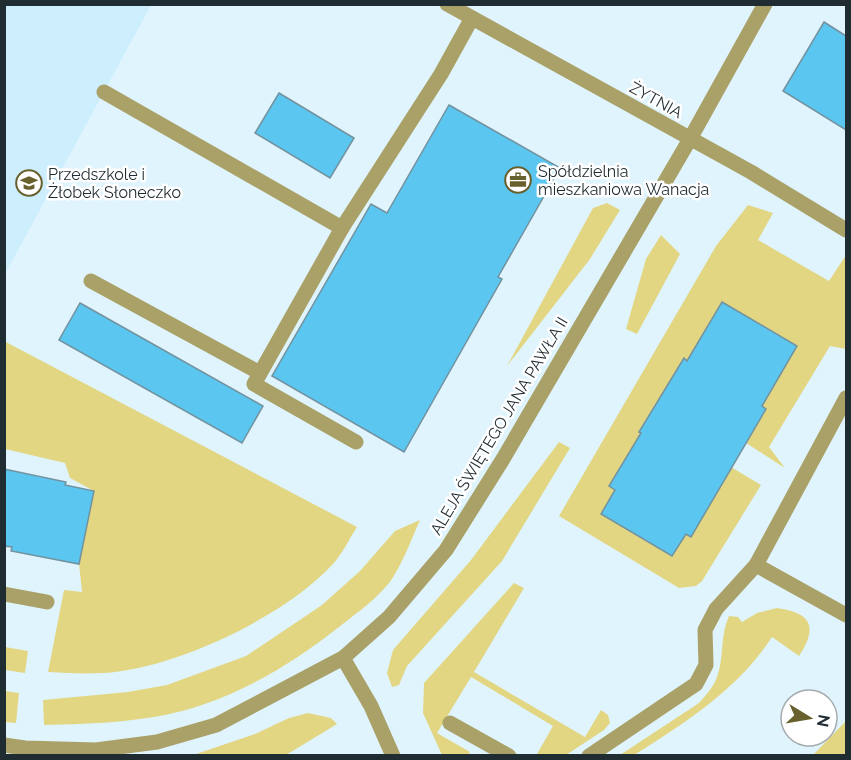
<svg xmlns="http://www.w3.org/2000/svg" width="851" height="760" font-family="Raleway,sans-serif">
	<rect width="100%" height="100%" fill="#e0f4fd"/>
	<polygon fill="#cceefd" points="5,5 151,5 5,274"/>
	<g fill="#e2d683">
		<polygon points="607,203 620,210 590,259 507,366 593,208"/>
		<polygon points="748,205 773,213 758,240 829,281 846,255 846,349 830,346 769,447 785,468 746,443 766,409 762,406 796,346 722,302 689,362 683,359 667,386 662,406 656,403 639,431 646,436 624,461 609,486 615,490 601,514 672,556 731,467 761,485 702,581 696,586 679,588 559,516 716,246"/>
		<polygon points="661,235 680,254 637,334 626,329 646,259"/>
		<path d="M4 341 357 527C349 539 342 555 332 565 284 617 174 669 103 673 85 674 67 673 48 672L64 590 82 592 79 564 94 491 70 478 65 463 5 449Z"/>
		<polygon points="559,442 570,448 502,561 407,666 399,685 392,687 387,673 393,650 471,560"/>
		<path d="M420 520C412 538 405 557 395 574 383 595 358 612 339 627 297 660 252 688 202 705 153 722 95 724 44 725L43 700 128 692 167 685 246 656 322 605 360 571 395 531Z"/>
		<polygon points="514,583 524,588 474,672 585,737 601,710 608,715 610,723 604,730 566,755 540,755 537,754 553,726 471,677 437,733 470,752 468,755 442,755 423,713 424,683"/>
		<path d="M777 608C812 613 818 627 799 656L772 637C737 690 686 722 634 755H620L699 703C707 694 715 685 718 674 724 655 720 636 729 616L738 617 742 622 757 613Z"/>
		<polygon points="5,647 28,651 25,673 5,670"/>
		<polygon points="5,691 19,693 16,723 5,722"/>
		<polygon points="308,713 331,718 337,724 286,755 193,755 255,734 289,718"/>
		<polygon points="846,721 846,755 813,755"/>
	</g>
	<g fill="#5bc6ef" stroke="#72929f" stroke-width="1.5">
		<polygon points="824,22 846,36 846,130 783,91"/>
		<polygon points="279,93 354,138 330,178 255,133"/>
		<polygon points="449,105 560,168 498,277 502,279 404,452 272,376 371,204 387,213"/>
		<polygon points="722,302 797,346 762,406 766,409 691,537 686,534 672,556 601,514 615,490 609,486 641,433 639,432 684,358 687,361"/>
		<polygon points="80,303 263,406 242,443 59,340"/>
		<polygon points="4,469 66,482 65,485 94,491 79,564 11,551 12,547 4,546"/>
	</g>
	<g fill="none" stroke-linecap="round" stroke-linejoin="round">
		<g stroke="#a9a167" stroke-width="15">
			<polyline points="104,92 342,228"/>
			<polyline points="91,281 260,373"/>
			<polyline points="356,442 254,384 342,228 441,74 472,18"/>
			<polyline points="756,565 846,615"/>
			<polyline points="4,594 47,602"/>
			<polyline points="450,723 509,756"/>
			<polyline points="589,756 696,684 706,665 705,630 716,609"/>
		</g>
		<g stroke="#a9a167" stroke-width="15">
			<polyline points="447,4 751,172 846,230"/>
			<polyline points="716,609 756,565 846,398"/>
			<polyline points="343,658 371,706 393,756"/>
			<polyline points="4,745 25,748 96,750 157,742 216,725 343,658 389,617 446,550 503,459 690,139 765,4"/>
		</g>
	</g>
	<defs>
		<g id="office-ring" transform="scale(1.35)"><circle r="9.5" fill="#fff" stroke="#68612e" stroke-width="1.5"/><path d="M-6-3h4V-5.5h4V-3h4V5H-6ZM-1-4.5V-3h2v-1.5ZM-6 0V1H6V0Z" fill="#68612e"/></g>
		<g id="school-ring" transform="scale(1.35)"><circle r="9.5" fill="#fff" stroke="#68612e" stroke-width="1.5"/><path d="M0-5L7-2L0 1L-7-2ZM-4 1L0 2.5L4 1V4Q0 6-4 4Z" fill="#68612e"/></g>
	</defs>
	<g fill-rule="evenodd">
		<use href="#office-ring" x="518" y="180"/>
		<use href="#school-ring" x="29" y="183"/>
	</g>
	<g text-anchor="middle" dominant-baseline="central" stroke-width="5" stroke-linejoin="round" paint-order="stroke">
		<g font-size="16" fill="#1f2c32" stroke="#fff">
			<text transform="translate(656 100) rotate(29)">ŻYTNIA</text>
			<text transform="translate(499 426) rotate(-59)">ALEJA ŚWIĘTEGO JANA PAWŁA II</text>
		</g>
		<g font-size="16" fill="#1f2c32" stroke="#fff" text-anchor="start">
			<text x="538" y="171">Spółdzielnia<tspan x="538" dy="18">mieszkaniowa Wanacja</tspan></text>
			<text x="48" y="174">Przedszkole i<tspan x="48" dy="18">Żłobek Słoneczko</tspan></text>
		</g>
	</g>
	<rect width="851" height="760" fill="none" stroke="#1f2c32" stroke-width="12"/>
	<g transform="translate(809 718) rotate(101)"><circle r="28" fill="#ffffff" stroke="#a5abad" stroke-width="1.5"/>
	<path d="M0-4.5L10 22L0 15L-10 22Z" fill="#68612e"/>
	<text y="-9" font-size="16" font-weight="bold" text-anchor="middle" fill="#1f2c32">N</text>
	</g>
</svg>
